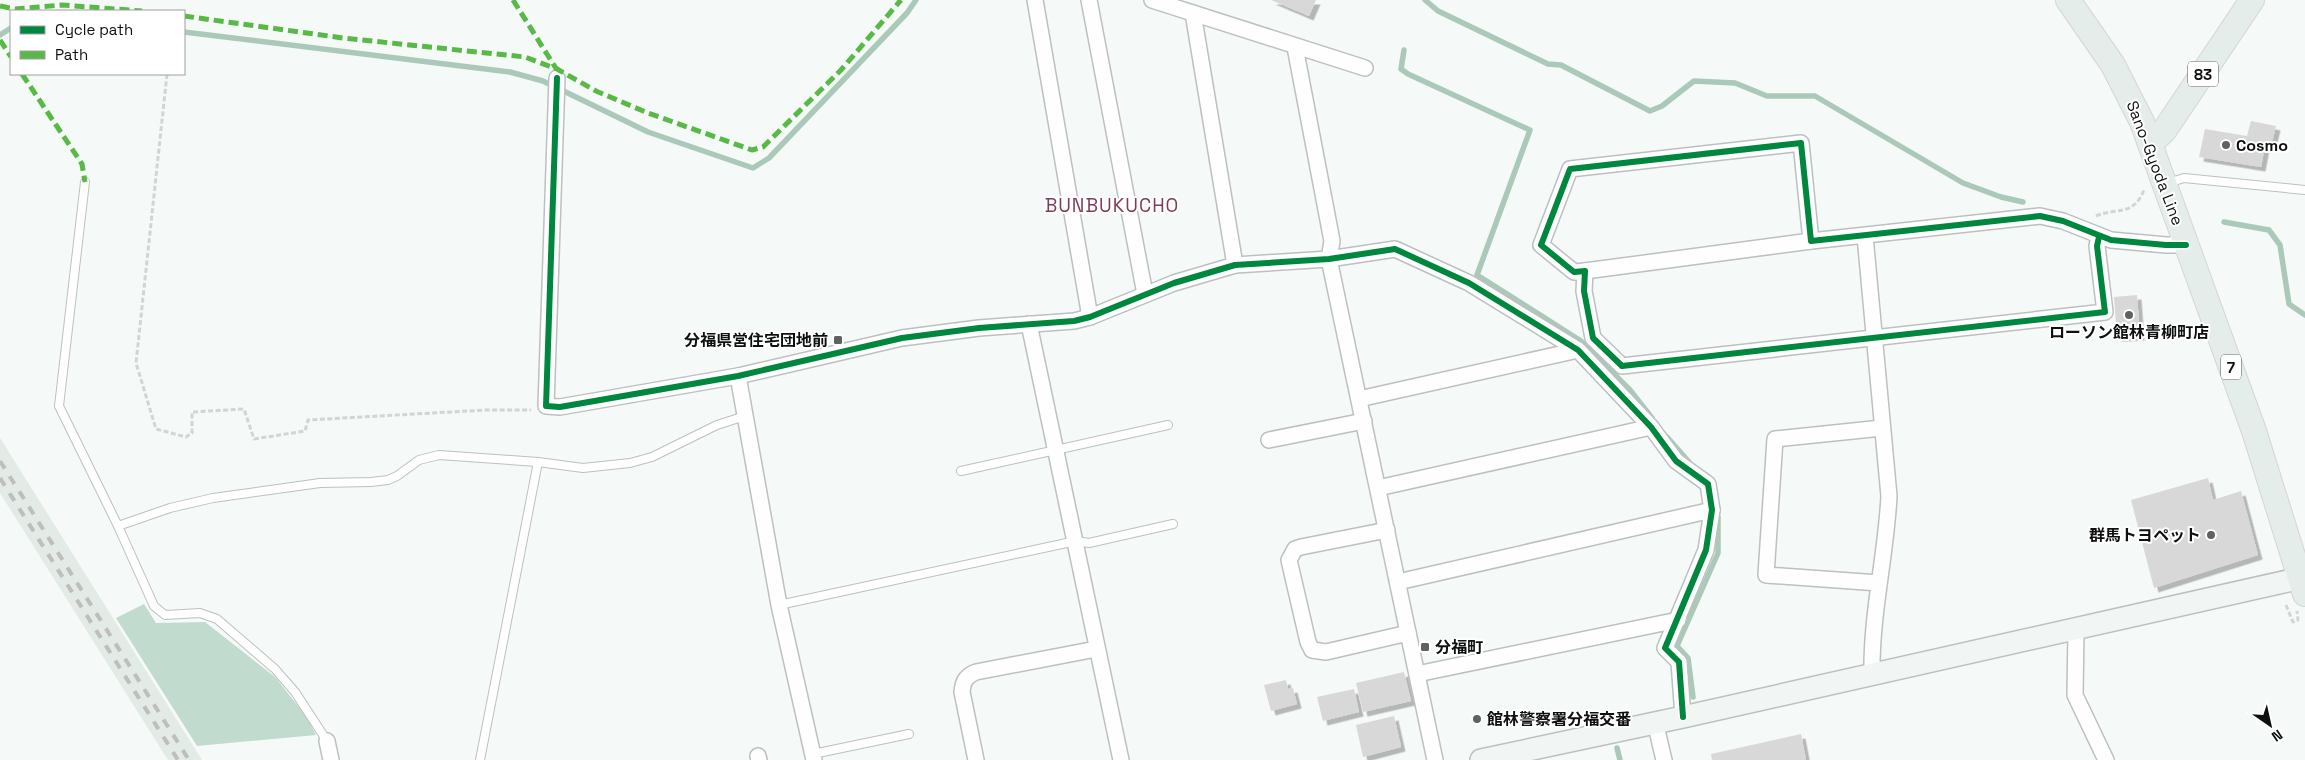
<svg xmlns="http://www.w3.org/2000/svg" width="2305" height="760" font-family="'Space Grotesk','Noto Sans JP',sans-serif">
	<defs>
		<filter id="shadow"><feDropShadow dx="4.5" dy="4.5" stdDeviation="0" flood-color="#0004"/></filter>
	</defs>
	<rect width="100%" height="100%" fill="#f5f9f7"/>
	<polygon fill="#e2ebe6" points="0,438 79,564 202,760 168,760 0,493"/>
	<polygon fill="#c2dbcf" points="144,604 156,623 205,622 275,677 306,716 316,735 197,746 116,618"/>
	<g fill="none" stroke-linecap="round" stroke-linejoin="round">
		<g stroke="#aac9b9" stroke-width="5.5">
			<polyline points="1425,0 1438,11 1548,64 1561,65 1650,111 1662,106 1694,81 1735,83 1767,96 1815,96 1963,183 2001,197 2023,202"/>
			<polyline points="184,32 510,72 543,81 648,132 753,168 769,158 907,13 916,0"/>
			<polyline points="0,35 11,28"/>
			<polyline points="1404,50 1401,69 1408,74 1530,130 1477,275 1581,341 1630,390 1652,418"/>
			<polyline points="2224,222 2269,230 2280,245 2289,304 2305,315"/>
			<polyline points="1667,437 1689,462"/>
			<polyline points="1693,697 1688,658 1677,646 1718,553 1718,517"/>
			<polyline points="1617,748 1620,760"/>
		</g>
	</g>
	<g fill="#d7d8d7" filter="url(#shadow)">
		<polygon points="1271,0 1316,0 1309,16"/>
		<polygon points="2251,121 2276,126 2271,147 2265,146 2261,167 2199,157 2205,129 2247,136"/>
		<polygon points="2137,295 2140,336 2117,337 2114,297"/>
		<polygon points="2208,478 2213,500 2241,491 2258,555 2154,588 2131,500"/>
		<polygon points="1404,672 1411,701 1363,712 1356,683"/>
		<polygon points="1286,680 1288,689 1293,688 1297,704 1271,711 1264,685"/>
		<polygon points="1354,689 1359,712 1323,721 1317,697"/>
		<polygon points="1394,716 1401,747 1363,757 1356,725"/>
		<polygon points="1801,734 1806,760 1712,760 1711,754"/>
	</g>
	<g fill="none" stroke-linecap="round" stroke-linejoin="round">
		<g stroke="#bdc0be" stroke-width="10">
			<g id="lane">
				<polyline points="85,182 59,406 118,526 154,606 165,615 200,613 217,619 275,669 295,692 327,741"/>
				<polyline points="2168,183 2184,178 2305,190"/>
				<polyline points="961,471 1168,425"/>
				<polyline points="118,526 170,508 213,498 320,483 371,482 388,480 397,476 419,460 439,455 538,462 583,468 630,463 652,457 717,425 745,416"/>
				<polyline points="779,605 1076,541 1089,543 1173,524"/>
				<polyline points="813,754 909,734"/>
				<polyline points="480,760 538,462"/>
			</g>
		</g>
		<g stroke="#bdc0be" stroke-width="18">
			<g id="street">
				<polyline points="1035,0 1090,317"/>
				<polyline points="1089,0 1145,294"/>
				<polyline points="1152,0 1365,68"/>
				<polyline points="1193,13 1235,265"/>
				<polyline points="1295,47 1332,241 1329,259 1435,760"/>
				<polyline points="557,78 546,406 560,407 738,376 902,338 979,328 1074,321 1090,317 1174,283 1235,265 1329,259 1395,249 1469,283 1578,350 1651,427 1676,461 1708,484 1712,510 1706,550 1665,648 1679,662 1683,717"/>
				<path d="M1865 236 1889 496C1886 556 1871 614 1872 674"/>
				<polyline points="2099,237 2097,246 2105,312 1622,366 1593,338 1584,291 1585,271 1574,272 1541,245 1570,169 1801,143 1811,241 2040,216 2063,221 2111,240 2166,245 2186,245"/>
				<polyline points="1585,271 1811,241"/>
				<path d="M1029 324C1061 469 1089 615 1121 760"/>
				<polyline points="738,376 779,605 814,760"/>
				<polyline points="1359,399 1578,350"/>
				<polyline points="1269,440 1364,421"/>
				<polyline points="1378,488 1651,427"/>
				<polyline points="1387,530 1301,547 1295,549 1289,560 1308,642 1312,650 1326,652 1408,633"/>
				<polyline points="1398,582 1712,510"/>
				<polyline points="1879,583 1766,575 1775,439 1882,428"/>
				<polyline points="2076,629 2075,695 2106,760"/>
				<polyline points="1417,674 1678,620"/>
				<polyline points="1655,722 1664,760"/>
				<polyline points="327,741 331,760"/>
				<polyline points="758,756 759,760"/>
				<path d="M976 760 962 692C963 681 966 676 976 672L1096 649"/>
			</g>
		</g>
		<g stroke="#bdc0be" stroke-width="24">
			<polyline id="secondary" points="1481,760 1683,717 2301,578"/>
		</g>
		<g stroke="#d4d6d5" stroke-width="26">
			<g id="primary">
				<polyline points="2068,0 2113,65 2142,122 2254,431 2305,594"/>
				<polyline points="2150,144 2164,131 2252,0"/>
			</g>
		</g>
		<g stroke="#d4d4d4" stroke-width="3" stroke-dasharray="5 2.5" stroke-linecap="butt">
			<polyline points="167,74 136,363 156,429 186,437 192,433 192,412 244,409 254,439 305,431 308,420 486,410 531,410"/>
			<path d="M2096 216C2117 207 2133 217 2144 190"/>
			<polyline points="2286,605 2293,622 2298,620 2297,611"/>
		</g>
		<use href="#lane" stroke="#fefefe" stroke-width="8"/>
		<use href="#street" stroke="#fefefe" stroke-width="15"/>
		<use href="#secondary" stroke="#f1f6f4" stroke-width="21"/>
		<use href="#primary" stroke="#e4ede9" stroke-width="24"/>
		<g stroke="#bdbebd" stroke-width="4" stroke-dasharray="9 9" stroke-linecap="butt">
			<polyline points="0,461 189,760"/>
			<polyline points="0,478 178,760"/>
		</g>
		<g stroke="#58b947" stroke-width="5" stroke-dasharray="10 5" stroke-linecap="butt">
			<polyline points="513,0 557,70"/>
			<polyline points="0,6 15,9 62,5 142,11"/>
			<polyline points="184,16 343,38 525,57 557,69 596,91 648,113 752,150 763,147 841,70 901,0"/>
			<polyline points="0,40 11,57"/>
			<polyline points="22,74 82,164 85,182"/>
		</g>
		<g stroke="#fff" stroke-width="9">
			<g id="cycleway">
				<polyline points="557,78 546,406 560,407 738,376 902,338 979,328 1074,321 1090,317 1174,283 1235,265 1329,259 1395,249 1469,283 1578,350 1651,427 1676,461 1708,484 1712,510 1706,550 1665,648 1679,662 1683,717"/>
				<polyline points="2099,237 2097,246 2105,312 1622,366 1593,338 1584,291 1585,271 1574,272 1541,245 1570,169 1801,143 1811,241 2040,216 2063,221 2111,240 2166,245 2186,245"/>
			</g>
		</g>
		<use href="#cycleway" stroke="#00873e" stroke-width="6"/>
	</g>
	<g fill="#5f6260" stroke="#fff" stroke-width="2">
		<circle cx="2226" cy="145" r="5"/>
		<circle cx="2129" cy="315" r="5"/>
		<rect x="833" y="335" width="10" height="10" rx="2.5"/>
		<circle cx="2211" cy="535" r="5"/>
		<rect x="1420" y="642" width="10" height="10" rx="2.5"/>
		<circle cx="1477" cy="719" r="5"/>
	</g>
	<g text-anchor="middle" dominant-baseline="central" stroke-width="4" stroke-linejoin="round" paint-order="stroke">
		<g fill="#fff" stroke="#565857" stroke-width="1">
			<rect x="2188" y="61.5" width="30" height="25" rx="4"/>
			<rect x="2221" y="354.5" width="20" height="25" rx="4"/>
		</g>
		<g font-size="15" font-weight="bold" fill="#0e100f">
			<text x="2203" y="74">83</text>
			<text x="2231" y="367">7</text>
		</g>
		<g font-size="16" font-weight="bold" fill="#0e100f" stroke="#fff" text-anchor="start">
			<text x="2236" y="145">Cosmo</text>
			<text x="2129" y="332" text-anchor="middle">ローソン館林青柳町店</text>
			<text x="828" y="340" text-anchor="end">分福県営住宅団地前</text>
			<text x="2201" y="535" text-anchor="end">群馬トヨペット</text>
			<text x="1435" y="647">分福町</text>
			<text x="1487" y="719">館林警察署分福交番</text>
		</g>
		<g font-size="16" fill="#0e100f" stroke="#fff">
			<text transform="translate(2155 163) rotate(69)">Sano-Gyoda Line</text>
		</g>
		<g font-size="19" letter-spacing="1" fill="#7f3b59" stroke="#fff">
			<text x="1112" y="205">BUNBUKUCHO</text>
		</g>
	</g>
	<rect x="10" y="10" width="175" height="65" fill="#ffffff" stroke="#9f9f9f"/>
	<rect x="20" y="26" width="25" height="8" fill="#00873e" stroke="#9f9f9f"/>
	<text x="55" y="35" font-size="15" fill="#0e100f">Cycle path</text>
	<rect x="20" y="51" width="25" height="8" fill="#58b947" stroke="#9f9f9f"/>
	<text x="55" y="60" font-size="15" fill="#0e100f">Path</text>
	<g transform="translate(2270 725) rotate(146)" stroke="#ffffff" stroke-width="4" paint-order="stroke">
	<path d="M0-4L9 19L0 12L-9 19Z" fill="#0e100f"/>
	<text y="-8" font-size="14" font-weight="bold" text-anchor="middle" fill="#0e100f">N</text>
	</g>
</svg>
